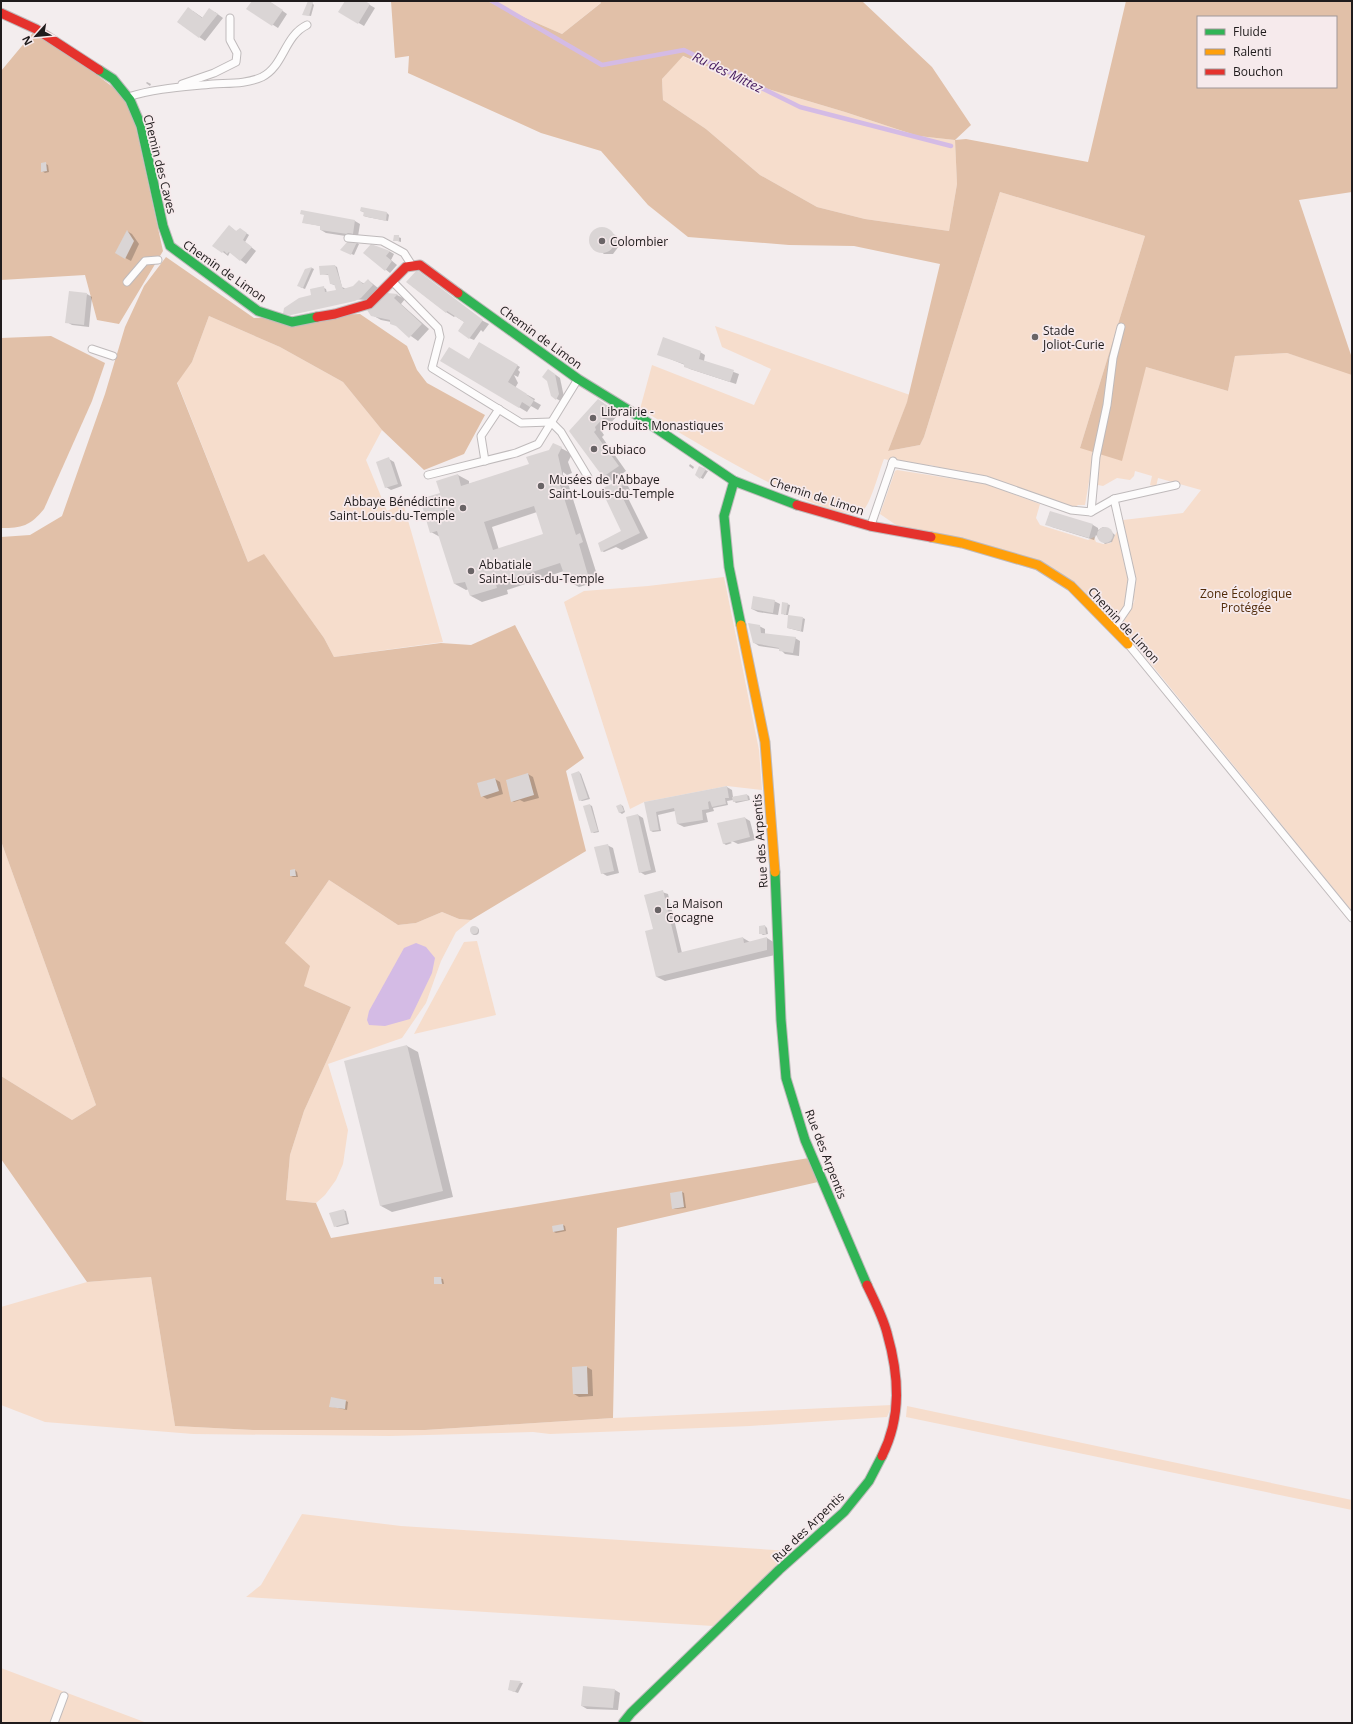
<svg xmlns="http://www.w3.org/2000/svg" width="1353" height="1724" font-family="'Open Sans',sans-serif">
	<rect width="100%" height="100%" fill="#f3edee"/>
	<g fill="#f6ddcc">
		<polygon points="487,1 600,1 602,2 562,34"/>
		<polygon points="682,56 744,82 845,112 918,136 955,140 957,184 949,231 865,219 817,207 760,175 706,129 663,100 662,79"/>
		<path d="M1000 192 1145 236 1080 448 1146 367 1228 391 1235 356 1287 353 1352 374V911L1121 627 1136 598 1120 621 1112 618 1073 582 899 527 880 514 895 471 897 470 986 484 1040 504 1036 518 1040 525 1088 540 1094 537 1096 542 1103 544 1111 543 1123 520 1183 513 1201 490 1158 478 1156 487 1150 485 1152 476 1135 471 1134 476 1130 480 1117 478 1103 486 1098 485 1092 464 1085 505H1078L1074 508 989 479 930 465H913L884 459C879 471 870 507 862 511 832 529 673 428 640 409L652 365 754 405 771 369 722 347 715 326 910 395 888 451 920 445 924 437Z"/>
		<polygon points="209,316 280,347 343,382 382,430 366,460 387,511 403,503 443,642 334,657 324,638 264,555 248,562 177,382 192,362"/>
		<polygon points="724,577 759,750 762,790 727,786 644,802 630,809 564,602 584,591 648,586"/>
		<polygon points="1,841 96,1105 72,1120 1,1076"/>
		<polygon points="329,880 398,925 416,923 442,912 459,919 471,920 456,932 441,961 426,1003 402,1038 328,1064 348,1130 343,1164 336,1180 325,1195 316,1203 286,1200 290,1155 304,1111 351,1007 304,986 285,943"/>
		<polygon points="477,941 496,1015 414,1034 464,942"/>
		<polygon points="151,1277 175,1426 253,1430 425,1430 613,1418 892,1405 887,1417 750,1426 550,1434 533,1432 390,1436 193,1434 45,1422 1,1405 1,1307 87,1282"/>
		<polygon points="907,1406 1352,1500 1352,1510 906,1417"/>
		<polygon points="302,1514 401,1526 791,1551 713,1626 246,1597 261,1585"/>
		<polygon points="1,1668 147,1723 1,1723"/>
	</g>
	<g fill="#e1c0a8" fill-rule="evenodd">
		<path d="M391 1H487L562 34 601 3 600 1H862L932 67 971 125 955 140 966 139 1088 162 1126 1H1352V192L1299 200 1352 358V375L1287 353 1235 356 1228 391 1146 367 1122 461 1080 448 1145 236 1000 192 924 437 920 445 888 451 907 402 940 264 854 246 789 245 688 237 648 205 601 151 541 133 408 73 409 56 395 58ZM1198 17H1336V87H1198ZM683 56 744 82 845 112 918 136 955 140 957 184 949 231 865 219 817 207 760 175 706 129 663 100 662 79Z"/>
		<polygon points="36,29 130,100 163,251 119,324 97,320 85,275 1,280 1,71"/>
		<polygon points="166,257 254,318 360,314 407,346 417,370 427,383 485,415 464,454 424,470 382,430 343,382 280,347 209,316 192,362 177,383 248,562 264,554 324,638 334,657 441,643 471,645 515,625 584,758 566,771 586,851 471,920 459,919 442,912 416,923 398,925 329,880 285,943 310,966 304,986 351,1007 304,1111 290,1155 286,1200 316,1203 331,1238 809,1158 818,1182 617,1228 613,1418 425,1430 253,1430 175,1426 151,1277 87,1282 1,1159 1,1076 72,1120 96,1105 1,841 1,537 30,535 62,516 105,394 125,327 144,286"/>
		<path d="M51 336 105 363 92 401 44 509C30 526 22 528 1 528V338Z"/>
	</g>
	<polygon fill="#d4bbe5" points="416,943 426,947 435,958 432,973 410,1019 385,1026 369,1025 367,1020 369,1011 404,948"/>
	<g fill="#0003" fill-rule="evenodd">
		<polygon points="253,1 270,1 270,2 287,14 278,28 248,9"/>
		<polygon points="347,1 363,1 375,8 364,26 340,12"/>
		<polygon points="312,3 314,5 311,16 306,15"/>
		<polygon points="193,11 203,18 215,12 223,18 205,41 178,22"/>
		<polygon points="147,82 151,84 150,86 146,83"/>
		<polygon points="46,164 48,165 49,172 45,173 42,171"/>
		<polygon points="362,209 387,213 389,215 388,221 367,217 364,216 365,213 361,211"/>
		<polygon points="302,212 355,221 360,224 358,236 352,237 326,233 321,230 321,226 305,223 305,215"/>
		<polygon points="229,226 237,232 243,231 249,235 245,242 256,251 246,264 230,252 228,256 214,245"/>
		<polygon points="599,228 604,228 618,237 619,246 613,254 604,254 591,244 591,235"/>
		<polygon points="127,231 132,234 139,244 131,261 116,253"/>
		<polygon points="395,236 401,238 401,242 394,240"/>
		<polygon points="357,243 359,244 354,255 344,251"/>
		<polygon points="389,251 394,254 391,260 397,265 390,273 365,253"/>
		<polygon points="335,266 337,267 342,287 346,289 354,287 359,281 365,284 368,280 378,288 366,300 314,296 324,288 326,289 327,293 338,291 335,285 331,284 329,275 321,274"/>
		<polygon points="312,268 314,269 305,289 300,287 305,270"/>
		<polygon points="407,282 489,324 483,332 481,330 474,340 469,338 466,323 455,316 454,317 446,312"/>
		<polygon points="87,294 92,297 89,327 72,325 67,322"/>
		<polygon points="388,294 397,295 405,299 401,304 429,329 418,341 391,322 381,320 372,315"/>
		<polygon points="479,343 520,367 518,370 520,372 518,377 514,375 518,383 515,388 535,399 534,401 541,405 538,410 531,406 527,412 442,361 469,360"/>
		<polygon points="700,352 705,355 704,361 739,374 736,384 690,369 685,366 685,365 658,354"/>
		<polygon points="553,373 560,378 564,397 562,402 552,396 548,381"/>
		<polygon points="598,400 619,414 602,432 604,435 602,437 626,471 612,481 604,476 570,431"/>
		<path d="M561 448 572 454 568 462 572 473 567 475 563 472V475L566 477 599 581 579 587 568 581 564 571 507 590 508 594 482 602 471 596 469 589 466 590 455 584 440 537 431 532 442 493 458 475 469 481V484L530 465ZM537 512 544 535 499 550 492 527Z"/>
		<polygon points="389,459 394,462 402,486 391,490 386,487"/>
		<polygon points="690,464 694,467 693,469 689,466"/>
		<polygon points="700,468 708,471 703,479 696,475"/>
		<polygon points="620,481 628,486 630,490 625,492 648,538 622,550 616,547 604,552 602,551 623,532 602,490"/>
		<polygon points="1050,512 1093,525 1098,528 1098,530 1103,527 1107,528 1115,535 1112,542 1105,544 1096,535 1094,540 1052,527 1047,524"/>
		<polygon points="774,601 780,604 778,615 758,612 752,609"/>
		<polygon points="787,604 790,605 788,615 784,615"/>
		<polygon points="803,618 805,619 803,632 788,628"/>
		<polygon points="759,626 765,629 765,634 795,638 800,641 799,656 785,654 780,649 759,646 753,642"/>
		<polygon points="579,772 581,774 590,799 582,801 580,800"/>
		<polygon points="528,774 533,777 539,798 524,802 520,800 514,802 512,801"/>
		<polygon points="495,779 500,782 503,794 487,799 482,796"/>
		<polygon points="727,787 732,790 733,797 747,795 749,796 750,800 736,803 733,800 727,801 728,805 713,808 714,811 706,813 708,822 684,827 678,824 675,811 658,815 661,831 653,832 651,831 647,812"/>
		<polygon points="590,805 592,806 599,832 594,833 592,832"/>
		<polygon points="621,805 623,806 625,812 622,814 619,812"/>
		<polygon points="638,815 643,818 656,872 645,875 640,872"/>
		<polygon points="745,818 750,821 755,840 738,844 728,839 727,840 732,843 726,845 723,843"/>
		<polygon points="607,845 613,848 619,873 607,876 602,873"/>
		<polygon points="295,870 297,872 298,877 293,877 291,876"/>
		<polygon points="662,892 668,894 682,953 743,938 750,942 767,938 775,943 775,955 665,981 657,977 654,930"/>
		<polygon points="765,926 767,928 768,934 763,935 760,933"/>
		<circle cx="475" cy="931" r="4"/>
		<polygon points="407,1046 418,1052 453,1197 392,1212 381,1206"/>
		<polygon points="682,1192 684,1193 686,1208 675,1209 673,1208"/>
		<polygon points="343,1210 346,1211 349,1224 337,1227 335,1226"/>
		<polygon points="563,1225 565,1226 566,1231 556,1233 554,1232 553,1227"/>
		<polygon points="435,1278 443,1279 444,1284 435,1283"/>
		<polygon points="587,1367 592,1370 593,1396 579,1397 574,1394"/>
		<polygon points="346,1401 348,1402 347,1410 333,1407"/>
		<polygon points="511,1681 523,1683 518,1693 512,1691"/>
		<polygon points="615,1690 620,1693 618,1710 587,1709 582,1706"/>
	</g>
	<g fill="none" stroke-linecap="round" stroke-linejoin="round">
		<polyline stroke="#d4bbe5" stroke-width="4.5" points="492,1 602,65 684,50 800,107 951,146"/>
	</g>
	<g fill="#dad5d5" fill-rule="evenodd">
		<polygon points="252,1 269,1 283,10 272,26 246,9"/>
		<polygon points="308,1 313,2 309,16 302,15"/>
		<polygon points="345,1 365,1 370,4 358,24 338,12"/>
		<polygon points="188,7 202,18 209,8 218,14 199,38 177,22"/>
		<polygon points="46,162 47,171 41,172 41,163"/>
		<polygon points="361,207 387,212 386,221 363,216 364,212 360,211"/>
		<polygon points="301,210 355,220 353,234 348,233 347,234 320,230 320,226 302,223 304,215 300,214"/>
		<polygon points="229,225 236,231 240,228 247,233 243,240 252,247 240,261 229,252 227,254 224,251 222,253 212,246"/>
		<circle cx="602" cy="240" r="13"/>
		<polygon points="127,230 134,241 125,259 115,253"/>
		<polygon points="394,235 399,235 399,241 393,241"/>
		<polygon points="348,241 357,242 351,255 340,250"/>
		<polygon points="371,244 390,251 386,256 392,261 385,271 363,253"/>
		<polygon points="335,265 343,289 353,286 359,280 363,284 368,279 373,285 361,298 355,301 291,315 283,314 284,308 299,298 311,295 310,289 324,286 325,292 336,290 334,284 330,284 328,274 320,275 319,266"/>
		<polygon points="312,267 303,288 297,286 305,269"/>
		<polygon points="417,270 483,320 469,339 458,331 464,322 447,311 446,313 406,282"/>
		<polygon points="69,291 87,293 84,325 65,323"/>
		<polygon points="387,293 398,294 394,298 422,324 409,338 396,326 390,324 390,320 371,316 367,310"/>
		<polygon points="663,337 701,351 699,359 734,370 730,382 684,367 684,364 657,355"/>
		<polygon points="479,342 518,365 508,382 527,394 527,395 534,400 530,407 522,402 519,408 440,361 449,347 469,359"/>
		<polygon points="548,369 555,374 559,394 556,400 551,396 547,381 542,377"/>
		<polygon points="598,399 612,409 595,427 596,430 594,432 619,466 603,477 569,431"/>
		<path d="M553 443 562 447 558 455 563 477 558 479 576 535 580 533 583 542 579 544 588 575 567 582 560 563 496 584 497 588 470 596 465 582 454 584 437 531 430 533 420 499 440 493 436 481 458 474 461 486 529 464 526 457 549 450ZM534 506 543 534 493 550 484 522Z"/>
		<polygon points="389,457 398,484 385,488 376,462"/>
		<polygon points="699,466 706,469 700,479 695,475"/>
		<polygon points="620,480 623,485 618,488 640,533 601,552 598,543 621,531 601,489"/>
		<polygon points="1050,511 1093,524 1089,538 1045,525"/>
		<circle cx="1105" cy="535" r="8"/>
		<polygon points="753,596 775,600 773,613 751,609"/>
		<polygon points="782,602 788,603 786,615 781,614"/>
		<polygon points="788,615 803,617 801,631 787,628"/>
		<polygon points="748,623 760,625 761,633 796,637 793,653 779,651 779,648 753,643"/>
		<polygon points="579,771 588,798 579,801 571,774"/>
		<polygon points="528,773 534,795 511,802 506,780"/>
		<polygon points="495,778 499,791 481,797 477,783"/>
		<polygon points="727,786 729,798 725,798 726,804 712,807 710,801 708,802 709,809 702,810 703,820 677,824 674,808 656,812 659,830 650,831 644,802"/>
		<polygon points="747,794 748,800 733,802 732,797"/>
		<polygon points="590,804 598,831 591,833 583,806"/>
		<polygon points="621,804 624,811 619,813 616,806"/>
		<polygon points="638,814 651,870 639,873 626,817"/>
		<polygon points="745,817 750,837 723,844 717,823"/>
		<polygon points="608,844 614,871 601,874 594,847"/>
		<polygon points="295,869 296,876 290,876 290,870"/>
		<rect x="760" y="885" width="5" height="4"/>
		<polygon points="663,890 678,953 743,937 744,943 767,937 767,950 656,977 645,931 653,929 644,895"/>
		<polygon points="765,925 766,934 759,934 759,926"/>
		<circle cx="474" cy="930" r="4"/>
		<polygon points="407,1045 443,1191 380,1206 344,1061"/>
		<polygon points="682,1191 684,1207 672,1209 670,1193"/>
		<polygon points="344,1209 347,1223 334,1227 329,1213"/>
		<polygon points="563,1224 564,1230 553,1232 552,1226"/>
		<polygon points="434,1277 441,1277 442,1284 434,1284"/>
		<polygon points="587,1366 588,1394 573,1394 572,1367"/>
		<polygon points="331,1397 346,1400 345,1409 329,1407"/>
		<polygon points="510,1680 521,1681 515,1692 508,1690"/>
		<polygon points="583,1686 615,1689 613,1708 581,1706"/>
	</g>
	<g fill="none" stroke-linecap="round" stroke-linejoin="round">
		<g stroke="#bfbabb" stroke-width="9">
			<g id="lane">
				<polyline points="182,84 214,73 236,62 237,53 230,40 230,18"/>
				<path d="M128 97C156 88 184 87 213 84 229 83 247 84 262 77 284 66 284 36 307 25"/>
				<polyline points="348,238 382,241 404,253 411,264"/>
				<polyline points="392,281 438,328 440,337 432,368 521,423 551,422 561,432 588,477"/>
				<polyline points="127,282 145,261 158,260"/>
				<polyline points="92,349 113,356"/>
				<polyline points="485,461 481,436 499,409"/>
				<polyline points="892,463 986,480 1071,510 1091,512 1096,457 1107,405 1113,358 1121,327"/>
				<polyline points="428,475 516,453 538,444 578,379"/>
				<polyline points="1091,512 1114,499 1176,485"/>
				<polyline points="871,525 893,461"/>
				<polyline points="1113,629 1128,607 1132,579 1114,499"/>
				<polyline points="1128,644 1352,918"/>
				<polyline points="54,1723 64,1696"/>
			</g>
		</g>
		<g stroke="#bfbabb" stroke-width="11">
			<g id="fast">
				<polyline points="99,70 113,79 130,100 141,126 163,226 170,246 258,311 292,322 317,317"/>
				<polyline points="458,293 578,379 635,414 734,481 797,505"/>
				<polyline points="734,481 724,516 729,567 741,625"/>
				<polyline points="775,872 781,1020 786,1078 805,1140 867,1285"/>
				<polyline points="623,1723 631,1713 779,1570 844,1512 869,1481 882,1456"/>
			</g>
		</g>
		<g stroke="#bfbabb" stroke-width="11">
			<g id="slow">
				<polyline points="931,537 962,543 1038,565 1071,586 1128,644"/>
				<polyline points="741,625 765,742 775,872"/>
			</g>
		</g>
		<g stroke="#bfbabb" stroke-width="11">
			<g id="jam">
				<polyline points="1,13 36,29 99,70"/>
				<polyline points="317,317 335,314 369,304 406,267 420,265 458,293"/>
				<polyline points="797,505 870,526 931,537"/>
				<path d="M867 1285C874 1300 883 1317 887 1333 899 1375 902 1416 882 1456"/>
			</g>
		</g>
		<use href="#lane" stroke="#fdfcfc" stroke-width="7"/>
		<use href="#fast" stroke="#30b455" stroke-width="9"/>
		<use href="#slow" stroke="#ff9f0a" stroke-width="9"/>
		<use href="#jam" stroke="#e5322d" stroke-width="9"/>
	</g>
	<g fill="#696466" stroke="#f6eaec" stroke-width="1.5">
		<circle cx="602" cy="241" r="4"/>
		<circle cx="1035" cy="337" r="4"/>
		<circle cx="593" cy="418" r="4"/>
		<circle cx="594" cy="449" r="4"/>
		<circle cx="541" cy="486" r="4"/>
		<circle cx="463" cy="508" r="4"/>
		<circle cx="471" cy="571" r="4"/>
		<circle cx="658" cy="910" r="4"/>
	</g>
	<g text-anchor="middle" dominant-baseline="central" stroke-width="3.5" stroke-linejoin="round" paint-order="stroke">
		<g font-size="12" fill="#1f1b1c" stroke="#f6eaec">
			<text transform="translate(160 164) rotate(76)">Chemin des Caves</text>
			<text transform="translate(225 271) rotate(35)">Chemin de Limon</text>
			<text transform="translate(541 337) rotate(36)">Chemin de Limon</text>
			<text transform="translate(817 496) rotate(18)">Chemin de Limon</text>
			<text transform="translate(1124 625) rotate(47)">Chemin de Limon</text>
			<text transform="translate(760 841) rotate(-94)">Rue des Arpentis</text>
			<text transform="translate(826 1154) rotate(69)">Rue des Arpentis</text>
			<text transform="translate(808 1527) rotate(-44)">Rue des Arpentis</text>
		</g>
		<g font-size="12" fill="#1f1b1c" stroke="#f6eaec" text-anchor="start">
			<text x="610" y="241">Colombier</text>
			<text x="1043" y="330">Stade<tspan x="1043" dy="14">Joliot-Curie</tspan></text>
			<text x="601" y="411">Librairie -<tspan x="601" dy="14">Produits Monastiques</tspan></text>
			<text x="602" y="449">Subiaco</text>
			<text x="549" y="479">Musées de l'Abbaye<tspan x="549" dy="14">Saint-Louis-du-Temple</tspan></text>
			<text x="455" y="501" text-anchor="end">Abbaye Bénédictine<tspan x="455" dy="14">Saint-Louis-du-Temple</tspan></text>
			<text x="479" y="564">Abbatiale<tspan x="479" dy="14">Saint-Louis-du-Temple</tspan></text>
			<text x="666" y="903">La Maison<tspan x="666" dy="14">Cocagne</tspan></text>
		</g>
		<g font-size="12" fill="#522c0a" stroke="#f6eaec">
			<text x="1246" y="593">Zone Écologique<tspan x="1246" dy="14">Protégée</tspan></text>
		</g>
		<g font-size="13" font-style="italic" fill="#42175c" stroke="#f6eaec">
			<text transform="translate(728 72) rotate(26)">Ru des Mittez</text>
		</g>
	</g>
	<rect width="1353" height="1724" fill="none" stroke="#1f1b1c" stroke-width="4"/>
	<rect x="1197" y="16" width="140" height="72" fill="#f6eaec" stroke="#a09799"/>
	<rect x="1205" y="29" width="20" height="6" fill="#30b455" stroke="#a09799"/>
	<text x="1233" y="36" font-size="12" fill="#1f1b1c">Fluide</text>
	<rect x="1205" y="49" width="20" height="6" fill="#ff9f0a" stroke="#a09799"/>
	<text x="1233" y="56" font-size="12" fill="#1f1b1c">Ralenti</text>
	<rect x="1205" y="69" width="20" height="6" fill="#e5322d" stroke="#a09799"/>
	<text x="1233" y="76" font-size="12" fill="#1f1b1c">Bouchon</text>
	<g transform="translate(36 36) rotate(243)" stroke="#f6eaec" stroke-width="3" paint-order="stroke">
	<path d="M0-3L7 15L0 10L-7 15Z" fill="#1f1b1c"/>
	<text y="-6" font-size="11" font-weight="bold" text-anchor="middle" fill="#1f1b1c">N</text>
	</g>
</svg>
